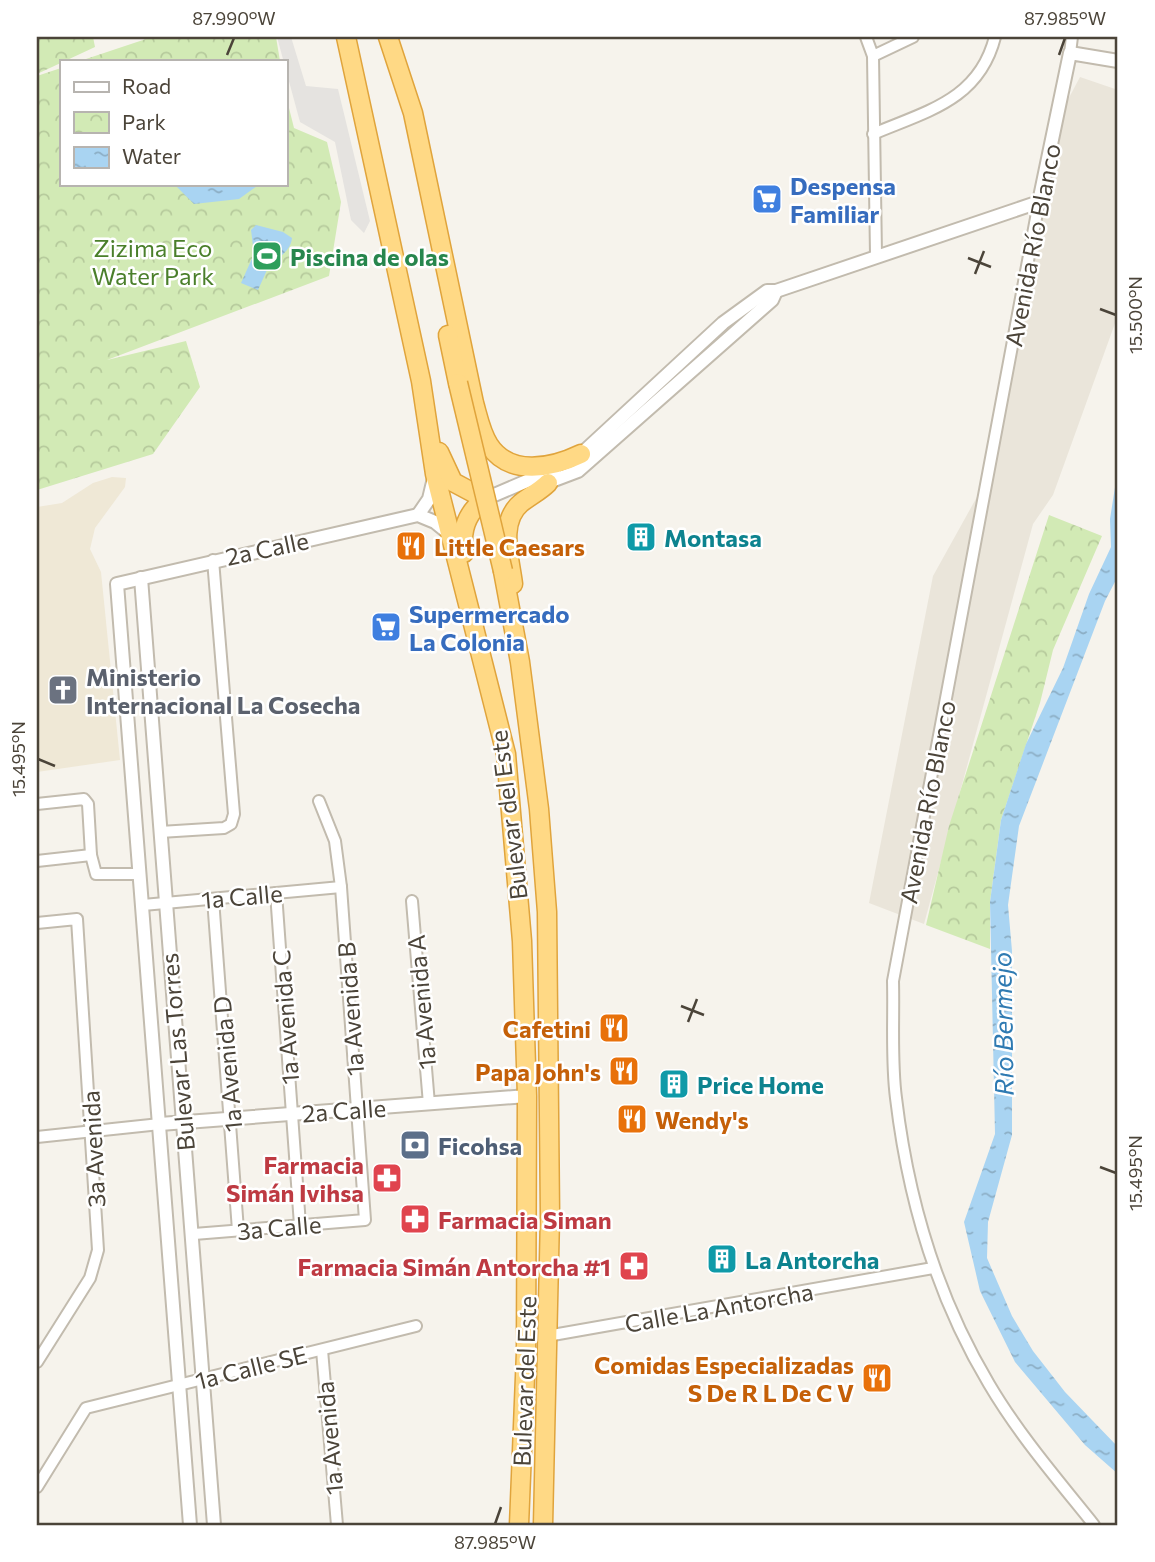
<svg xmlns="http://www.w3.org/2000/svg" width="1155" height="1562" font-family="Commissioner,sans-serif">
	<defs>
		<pattern id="park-crowns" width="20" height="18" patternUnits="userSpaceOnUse" patternTransform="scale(1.75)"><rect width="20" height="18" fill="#d2eab5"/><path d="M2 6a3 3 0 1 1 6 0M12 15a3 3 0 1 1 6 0" fill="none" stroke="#b6ca9c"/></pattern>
		<pattern id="water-ripples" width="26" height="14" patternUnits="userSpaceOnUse" patternTransform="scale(1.75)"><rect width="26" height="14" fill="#a9d4f2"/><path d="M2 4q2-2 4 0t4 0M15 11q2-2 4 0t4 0" fill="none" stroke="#8caec5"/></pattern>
	</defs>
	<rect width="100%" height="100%" fill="#f6f3ec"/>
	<polygon fill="#eae5da" points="1080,77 1118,90 1118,315 1053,495 1033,524 924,924 869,903 933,576 983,486 1063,109"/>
	<polygon fill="#efe8d6" points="112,477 126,478 125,487 95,528 90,549 101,572 120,760 37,772 37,507 62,503 93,483"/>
	<g fill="url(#park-crowns)">
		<polygon points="37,37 93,37 95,47 37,74"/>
		<polygon points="152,37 276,37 280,61 80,61"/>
		<polygon points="61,68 61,184 285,184 285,92 294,128 327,142 341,202 329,276 107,360 186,341 200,387 153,454 37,490 37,76"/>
		<polygon points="1049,515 1102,536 1053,650 1040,703 1001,820 990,902 990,949 926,925 949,826"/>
	</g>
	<polygon fill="#e5e3e0" points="277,37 291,37 306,86 338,89 370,221 364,233 351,220 335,142 300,122"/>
	<g fill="url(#water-ripples)">
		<polygon points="174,184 260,184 239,199 194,204"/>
		<path d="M256 225 283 232 292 238C291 249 281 258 271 261L258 290 241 283 254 254 251 230Z"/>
		<polygon points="1118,434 1118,576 1105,601 1019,826 1008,905 1012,951 1012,1135 988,1222 987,1258 1012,1316 1033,1351 1065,1392 1118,1447 1118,1474 1085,1445 1015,1362 980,1291 964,1222 995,1134 990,902 1001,820 1026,744 1063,668 1089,594 1111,547 1110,519 1116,481"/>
	</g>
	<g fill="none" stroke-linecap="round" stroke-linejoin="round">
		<g stroke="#c2bbae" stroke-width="14">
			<g id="minor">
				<polyline points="866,37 873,56 876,255"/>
				<polyline points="1070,53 1072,37"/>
				<polyline points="873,56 913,37"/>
				<path d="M873 134C927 111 979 100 995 37"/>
				<path d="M1039 202 893 981C894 1019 891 1060 896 1098 908 1199 937 1297 989 1384 1019 1435 1058 1480 1094 1525"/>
				<polyline points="37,804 84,799 88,804 91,855 96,874 140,874"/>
				<polyline points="160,832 224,828 231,824 234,814 213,560"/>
				<polyline points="37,861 91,855"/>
				<polyline points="276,893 300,1225"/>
				<polyline points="213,899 238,1230"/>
				<polyline points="412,901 429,1104"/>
				<polyline points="143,905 341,887"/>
				<polyline points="37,923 77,919 98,1250 90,1278 37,1362"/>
				<polyline points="37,1137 160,1124"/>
				<polyline points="194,1234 365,1220 341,887 335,841 319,801"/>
				<polyline points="547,1336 933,1268"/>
				<polyline points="322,1350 337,1525"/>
				<polyline points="37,1487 86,1408 416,1326"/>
			</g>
		</g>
		<g stroke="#c2bbae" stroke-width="16">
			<g id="tertiary">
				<polyline points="577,458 723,323 767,291 776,291 1039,202 1070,53 1118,61"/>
				<polyline points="541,485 578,471 772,300 776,291"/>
				<polyline points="485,499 555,469"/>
				<polyline points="418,515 429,499 434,478"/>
				<polyline points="141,578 214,1525"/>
				<polyline points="160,1124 527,1096"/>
				<polyline points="190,1525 117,584 418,515 435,522 451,535"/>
			</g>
		</g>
		<g stroke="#e0a43c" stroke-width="21">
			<g id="trunk">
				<polyline points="346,37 421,381 435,474 506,754 522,941 527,1096 526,1352 519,1525"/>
				<path d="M388 37 413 113 474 403C478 417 481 433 489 445 510 477 552 468 581 454"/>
				<polyline points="448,335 458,383"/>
				<polyline points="439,452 453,482 485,499"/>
				<path d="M464 553C460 531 467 512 485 499"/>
				<polyline points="503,571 520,662 539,809 547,912 550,1216 543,1525"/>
				<path d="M513 584C510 559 498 522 521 503 530 496 540 491 548 483"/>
			</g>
		</g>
		<use href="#minor" stroke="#fff" stroke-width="10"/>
		<use href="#tertiary" stroke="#fff" stroke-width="12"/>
		<use href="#trunk" stroke="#ffd985" stroke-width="18"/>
		<g stroke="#e0a43c" stroke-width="21" stroke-linecap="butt">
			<polyline id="trunk-bridge" points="458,383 503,571"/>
		</g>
		<use href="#trunk-bridge" stroke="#ffd985" stroke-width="18"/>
	</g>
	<path fill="none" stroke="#4b4439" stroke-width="2.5" d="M227 55 234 38M1059 55 1065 38M968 258 991 267M975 274 984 251M1100 309 1116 315M38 759 55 766M681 1006 704 1015M688 1022 697 999M1100 1167 1116 1173M495 1524 501 1507"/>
	<defs>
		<g id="supermarket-square" transform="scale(1.575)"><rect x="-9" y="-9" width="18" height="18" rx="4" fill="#3f7fe0" stroke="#fff"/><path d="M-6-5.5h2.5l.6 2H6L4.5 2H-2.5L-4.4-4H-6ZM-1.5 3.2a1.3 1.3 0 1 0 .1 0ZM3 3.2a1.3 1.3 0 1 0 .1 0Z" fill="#fff"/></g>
		<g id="stadium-square" transform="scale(1.575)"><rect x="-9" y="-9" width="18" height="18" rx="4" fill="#2e9e5b" stroke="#fff"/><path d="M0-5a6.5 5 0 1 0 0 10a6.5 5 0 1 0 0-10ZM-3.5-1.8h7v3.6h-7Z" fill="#fff"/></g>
		<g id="building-square" transform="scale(1.575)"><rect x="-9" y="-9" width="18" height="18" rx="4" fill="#0f9aa8" stroke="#fff"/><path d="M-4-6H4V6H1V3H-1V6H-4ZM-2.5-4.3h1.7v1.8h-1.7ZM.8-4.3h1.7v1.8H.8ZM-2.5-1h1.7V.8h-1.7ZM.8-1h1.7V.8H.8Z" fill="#fff"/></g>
		<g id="restaurant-square" transform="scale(1.575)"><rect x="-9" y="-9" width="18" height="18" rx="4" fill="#e8710a" stroke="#fff"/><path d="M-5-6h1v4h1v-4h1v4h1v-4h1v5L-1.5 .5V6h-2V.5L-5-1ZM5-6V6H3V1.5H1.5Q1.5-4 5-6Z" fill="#fff"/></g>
		<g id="church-square" transform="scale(1.575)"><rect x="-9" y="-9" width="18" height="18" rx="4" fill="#6b7280" stroke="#fff"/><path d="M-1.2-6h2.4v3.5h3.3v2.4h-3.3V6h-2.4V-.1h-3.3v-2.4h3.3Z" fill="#fff"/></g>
		<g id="bank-square" transform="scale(1.575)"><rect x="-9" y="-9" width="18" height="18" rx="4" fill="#5c6f8a" stroke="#fff"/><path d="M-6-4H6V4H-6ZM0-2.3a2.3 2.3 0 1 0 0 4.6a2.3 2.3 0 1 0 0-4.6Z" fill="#fff"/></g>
		<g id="pharmacy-square" transform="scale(1.575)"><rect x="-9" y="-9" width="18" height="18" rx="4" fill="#e0444e" stroke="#fff"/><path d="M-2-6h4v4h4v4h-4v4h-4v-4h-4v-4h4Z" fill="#fff"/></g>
	</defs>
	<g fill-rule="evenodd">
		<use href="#supermarket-square" x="767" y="199"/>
		<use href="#stadium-square" x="267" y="256"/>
		<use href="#building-square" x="641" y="537"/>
		<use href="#restaurant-square" x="411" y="546"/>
		<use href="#supermarket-square" x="386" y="627"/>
		<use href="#church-square" x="63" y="690"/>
		<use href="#restaurant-square" x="614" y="1028"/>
		<use href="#restaurant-square" x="624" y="1071"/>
		<use href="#building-square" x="674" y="1084"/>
		<use href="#restaurant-square" x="632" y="1119"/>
		<use href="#bank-square" x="415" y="1145"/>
		<use href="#pharmacy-square" x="387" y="1178"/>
		<use href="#pharmacy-square" x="415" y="1219"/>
		<use href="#building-square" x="722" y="1259"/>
		<use href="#pharmacy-square" x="634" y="1266"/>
		<use href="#restaurant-square" x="877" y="1378"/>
	</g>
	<g text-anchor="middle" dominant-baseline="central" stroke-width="5" stroke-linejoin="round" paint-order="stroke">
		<g font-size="24" font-weight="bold" fill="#366cbe" stroke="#fff" text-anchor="start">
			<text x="790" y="185">Despensa<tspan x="790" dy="28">Familiar</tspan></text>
			<text x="409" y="613">Supermercado<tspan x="409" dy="28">La Colonia</tspan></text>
		</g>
		<g font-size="24" fill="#4b4439" stroke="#fff">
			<text transform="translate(1032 245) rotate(-79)">Avenida Río Blanco</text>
			<text transform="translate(267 548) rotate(-12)">2a Calle</text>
			<text transform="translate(927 802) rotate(-79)">Avenida Río Blanco</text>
			<text transform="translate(508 815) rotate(-97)">Bulevar del Este</text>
			<text transform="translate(242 896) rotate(-5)">1a Calle</text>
			<text transform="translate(421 1002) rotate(-95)">1a Avenida A</text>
			<text transform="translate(350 1009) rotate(-94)">1a Avenida B</text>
			<text transform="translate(285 1017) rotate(-94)">1a Avenida C</text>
			<text transform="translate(177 1052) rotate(-95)">Bulevar Las Torres</text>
			<text transform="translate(227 1064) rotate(-95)">1a Avenida D</text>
			<text transform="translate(344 1110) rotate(-4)">2a Calle</text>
			<text transform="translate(93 1149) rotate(-93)">3a Avenida</text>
			<text transform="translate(279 1227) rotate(-5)">3a Calle</text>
			<text transform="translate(719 1307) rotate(-10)">Calle La Antorcha</text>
			<text transform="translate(251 1367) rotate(-14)">1a Calle SE</text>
			<text transform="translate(524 1381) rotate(-88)">Bulevar del Este</text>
			<text transform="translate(329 1438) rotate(-95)">1a Avenida</text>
		</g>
		<g font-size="24" fill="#4a7f2a" stroke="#fff">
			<text x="153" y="247">Zizima Eco<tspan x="153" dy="28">Water Park</tspan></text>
		</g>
		<g font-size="24" font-weight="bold" fill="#27864d" stroke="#fff" text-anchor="start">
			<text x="290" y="256">Piscina de olas</text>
		</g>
		<g font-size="24" font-weight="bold" fill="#0d838f" stroke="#fff" text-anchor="start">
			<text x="664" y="537">Montasa</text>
			<text x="697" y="1084">Price Home</text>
			<text x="745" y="1259">La Antorcha</text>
		</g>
		<g font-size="24" font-weight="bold" fill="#c56008" stroke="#fff" text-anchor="end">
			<text x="434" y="546" text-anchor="start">Little Caesars</text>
			<text x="591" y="1028">Cafetini</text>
			<text x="601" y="1071">Papa John's</text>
			<text x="655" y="1119" text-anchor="start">Wendy's</text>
			<text x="854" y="1364">Comidas Especializadas<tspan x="854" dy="28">S De R L De C V</tspan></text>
		</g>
		<g font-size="24" font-weight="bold" fill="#5b616d" stroke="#fff" text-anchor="start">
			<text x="86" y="676">Ministerio<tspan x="86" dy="28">Internacional La Cosecha</tspan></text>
		</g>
		<g font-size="24" font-weight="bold" fill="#4e5e75" stroke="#fff" text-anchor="start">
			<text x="438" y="1145">Ficohsa</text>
		</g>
		<g font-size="24" font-weight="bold" fill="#be3a42" stroke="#fff" text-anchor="end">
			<text x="364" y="1164">Farmacia<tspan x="364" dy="28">Simán Ivihsa</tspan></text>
			<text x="438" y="1219" text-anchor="start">Farmacia Siman</text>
			<text x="611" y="1266">Farmacia Simán Antorcha #1</text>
		</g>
		<g font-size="26" font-style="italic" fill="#2e7ab2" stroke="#fff">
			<text transform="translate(1002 1024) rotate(-91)">Río Bermejo</text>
		</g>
	</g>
	<rect width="1155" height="1562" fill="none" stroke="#ffffff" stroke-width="77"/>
	<rect x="60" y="60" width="228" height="126" fill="#ffffff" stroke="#b7b4b0" stroke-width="2"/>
	<rect x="74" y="82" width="35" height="10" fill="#ffffff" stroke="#b7b4b0" stroke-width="2"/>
	<text x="122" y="94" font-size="21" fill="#4b4439">Road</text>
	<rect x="74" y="112" width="35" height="21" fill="url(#park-crowns)" stroke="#b7b4b0" stroke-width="2"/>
	<text x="122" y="130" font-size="21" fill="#4b4439">Park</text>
	<rect x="74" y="147" width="35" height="21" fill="url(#water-ripples)" stroke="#b7b4b0" stroke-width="2"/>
	<text x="122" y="164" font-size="21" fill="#4b4439">Water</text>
	<rect x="38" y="38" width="1078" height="1486" fill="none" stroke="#4b4439" stroke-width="2.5"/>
	<g font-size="18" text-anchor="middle" fill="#4b4439">
		<text x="234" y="25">87.990°W</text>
		<text x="1065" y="25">87.985°W</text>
		<text transform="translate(1136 315) rotate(-90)" y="6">15.500°N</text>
		<text transform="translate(19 759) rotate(-90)" y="6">15.495°N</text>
		<text transform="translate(1136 1173) rotate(-90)" y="6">15.495°N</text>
		<text x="495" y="1549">87.985°W</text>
	</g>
</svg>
